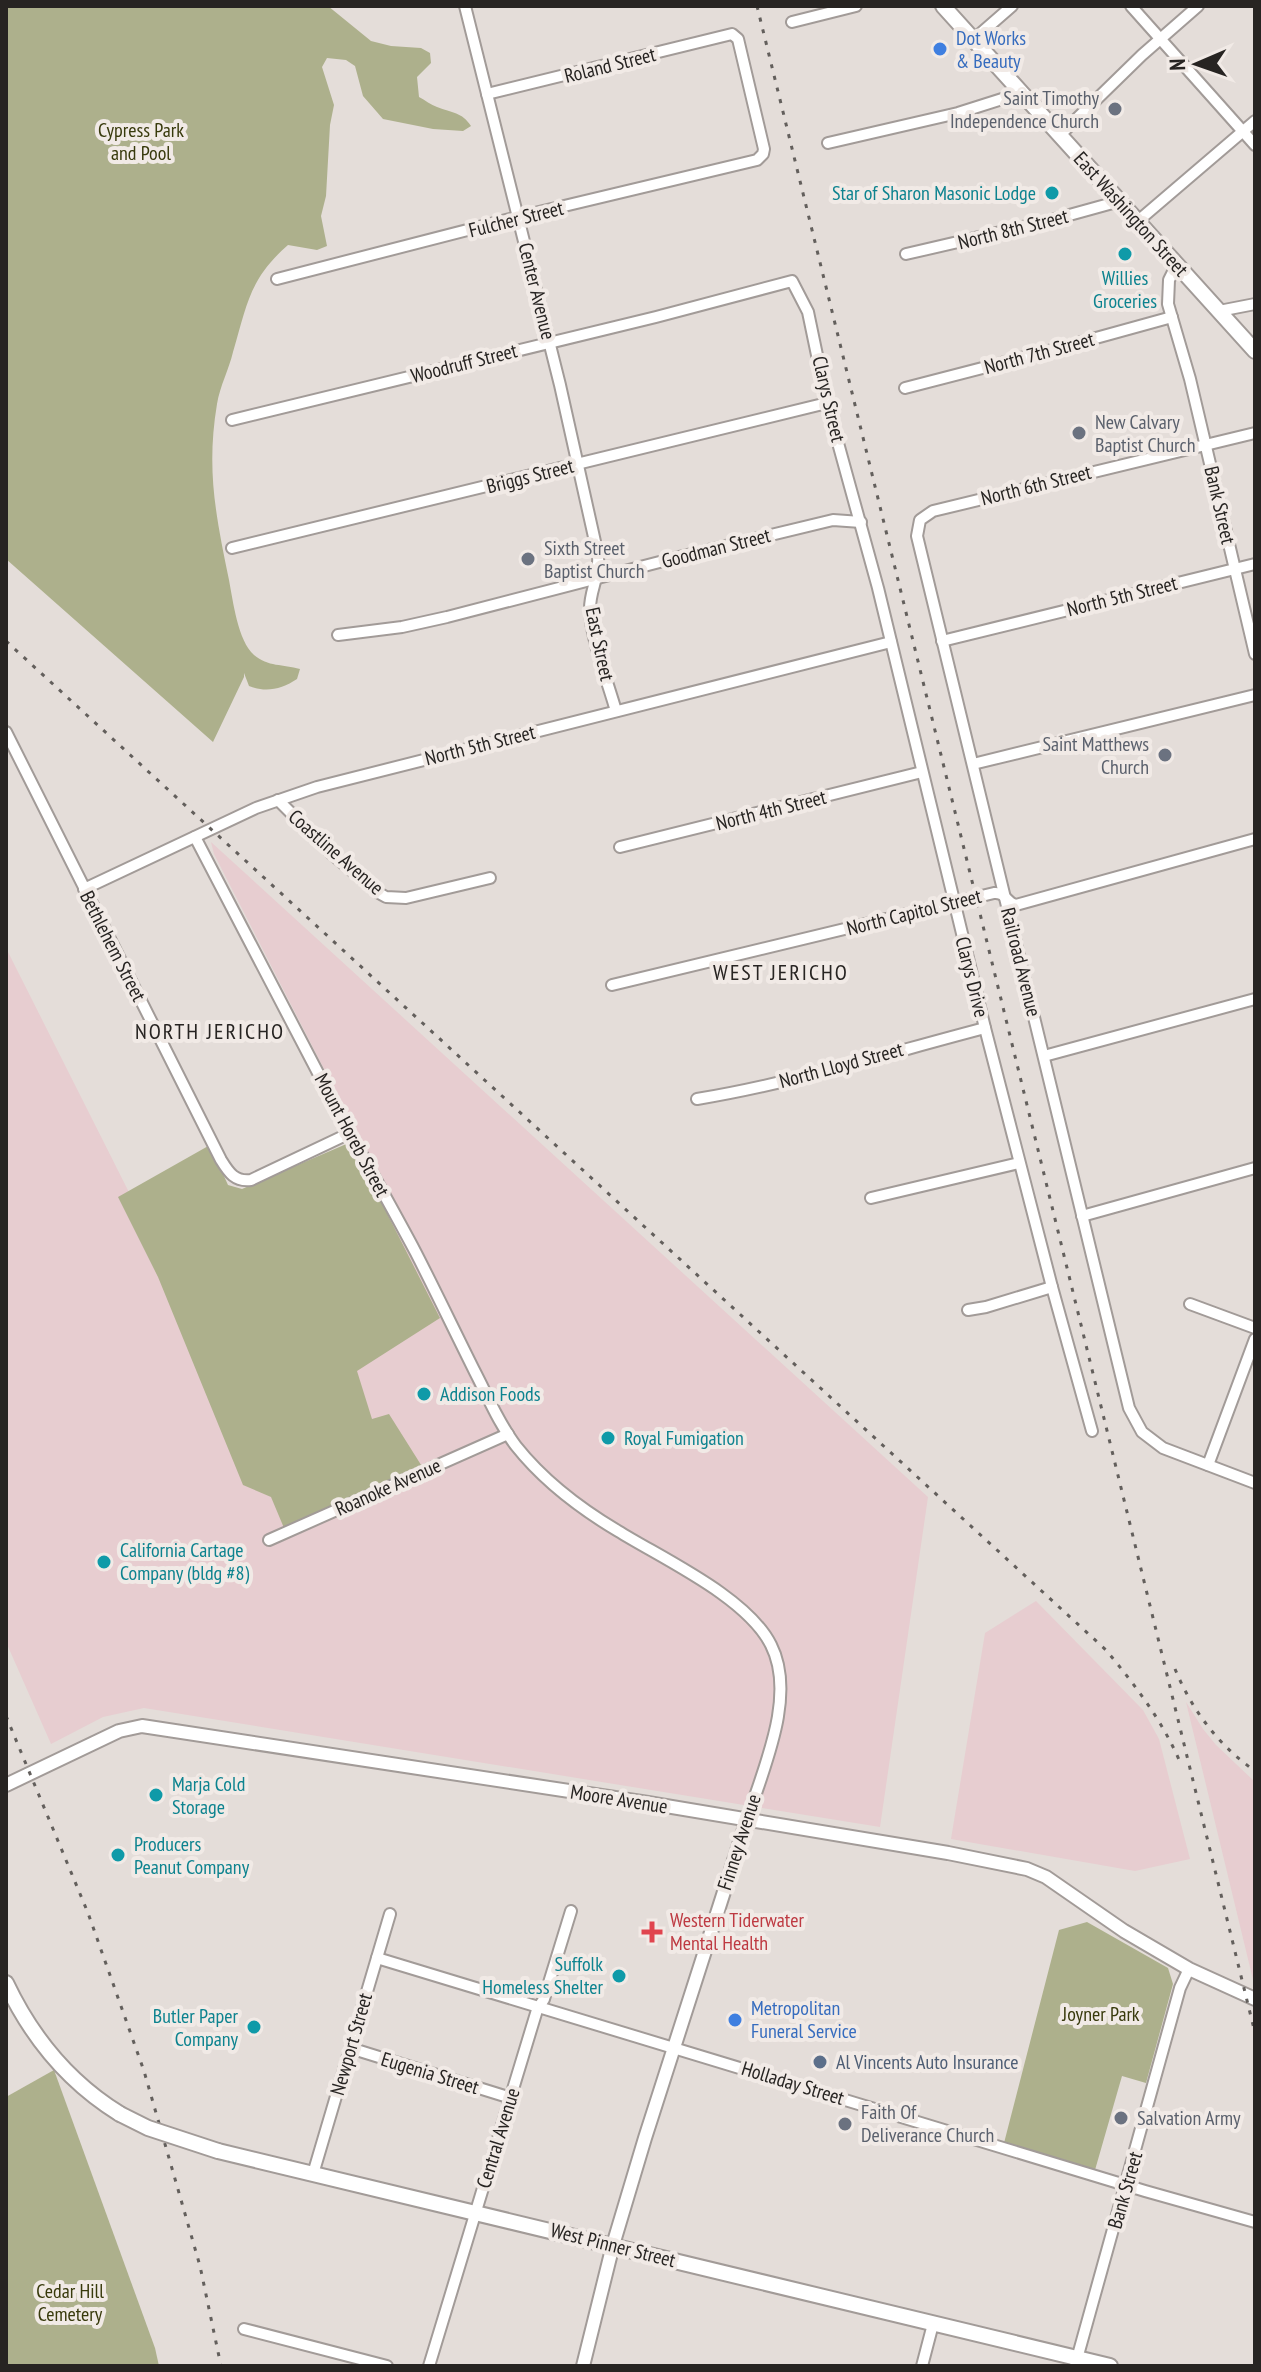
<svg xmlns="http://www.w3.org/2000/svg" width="1261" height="2372" font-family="'PT Sans Narrow',sans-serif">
	<rect width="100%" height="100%" fill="#e4ddd9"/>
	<g fill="#e7cdd0">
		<polygon points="211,842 928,1497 880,1827 144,1708 103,1717 51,1744 6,1642 6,948 150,1234 329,1230 393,1204 214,854"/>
		<polygon points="1036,1601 1143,1710 1159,1739 1190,1859 1135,1871 951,1839 985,1633"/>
		<polygon points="1186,1702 1203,1729 1216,1745 1255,1782 1255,1988"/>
	</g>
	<g fill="#adb08c">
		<path d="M6 6H328L371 41 391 46 421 48 430 53 431 63 417 77 419 97C425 100 431 105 437 107 452 113 462 112 471 126L463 131 433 129 383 119 363 96 355 66 346 60 327 58 322 67 334 105 330 125 326 196 321 216 327 246 317 250 288 245C249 279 247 305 233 352 229 369 220 386 217 404 206 470 216 516 229 580 233 601 238 641 254 655 268 667 283 664 300 669L297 679C282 689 266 693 249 686L244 673V677L213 742 6 559Z"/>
		<polygon points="351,1142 440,1318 357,1371 372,1419 389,1414 423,1468 284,1528 271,1497 243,1485 158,1277 118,1197 210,1145 228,1185 242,1189"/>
		<polygon points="1087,1922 1168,1968 1173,1984 1146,2083 1122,2076 1095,2170 1004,2143 1059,1930"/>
		<polygon points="54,2070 155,2348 159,2366 6,2366 6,2097"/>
	</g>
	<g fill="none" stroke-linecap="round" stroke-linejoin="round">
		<g stroke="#a29b98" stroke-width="14">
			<g id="minor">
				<path d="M465 6 560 385 598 555C600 578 589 591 590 611 591 638 608 683 616 711"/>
				<polyline points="1131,6 1255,145"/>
				<polyline points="792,22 856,6"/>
				<polyline points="973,40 1012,6"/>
				<polyline points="1060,135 1142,55 1198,6"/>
				<polyline points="828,143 958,113 1021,93"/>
				<polyline points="1138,221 1255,121"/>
				<polyline points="906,254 1044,222 1120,201"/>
				<polyline points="1177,264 1169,280 1168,304 1190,379 1255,654"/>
				<polyline points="277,279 518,217 757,160 763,154 764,149 738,39 732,34 487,94"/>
				<polyline points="1219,311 1255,304"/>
				<polyline points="905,388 1056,349 1172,317"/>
				<polyline points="232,420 656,317 792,281 808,312 827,403 878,588 985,1028 1052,1287 1092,1431"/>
				<polyline points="1255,433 933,511 920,520 917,536 1129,1408 1142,1432 1163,1448 1255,1483"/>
				<polyline points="232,548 827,403"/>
				<polyline points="338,635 402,627 447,617 675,558 833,520 861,522"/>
				<polyline points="942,641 1255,564"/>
				<path d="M6 732 221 1160C229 1173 235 1182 251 1180L350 1133"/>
				<polyline points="973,764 1255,695"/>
				<polyline points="278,800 332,854 377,892 386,897 406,898 490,878"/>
				<path d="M195 837C240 922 284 1008 329 1094 357 1147 388 1200 416 1253 436 1292 455 1332 475 1372 488 1397 499 1424 516 1446 543 1480 581 1509 618 1531 663 1559 747 1597 771 1645 797 1696 763 1769 747 1820"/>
				<polyline points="620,847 922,772"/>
				<polyline points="84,889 256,808 317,787 891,642"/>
				<path d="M612 985 994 893C1006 892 1006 903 1016 905L1255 839"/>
				<polyline points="1044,1056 1255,999"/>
				<path d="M697 1099C794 1083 889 1053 985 1028"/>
				<polyline points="871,1198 1019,1163"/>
				<polyline points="1082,1216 1255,1168"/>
				<polyline points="1190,1304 1255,1328"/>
				<polyline points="968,1310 986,1307 1052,1287"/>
				<polyline points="1208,1465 1255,1339"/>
				<polyline points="269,1540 508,1434"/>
				<polyline points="377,1958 1145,2191 1255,2222"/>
				<polyline points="350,2048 511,2098"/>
				<polyline points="313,2174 390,1914"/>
				<polyline points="244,2329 387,2366"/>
				<polyline points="429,2366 537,2010 544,1999 571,1911"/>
				<polyline points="922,2366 933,2324"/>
				<polyline points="1075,2366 1180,1988 1189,1969"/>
			</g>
		</g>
		<g stroke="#a29b98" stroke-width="16">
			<g id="tertiary">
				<polyline points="6,1785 119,1731 142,1726 648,1803 948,1853 1027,1869 1046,1877 1124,1931 1189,1969 1255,1999"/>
				<polyline points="583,2366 613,2245 645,2138 747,1820"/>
			</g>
		</g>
		<g stroke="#a29b98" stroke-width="18">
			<g id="secondary">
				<polyline points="943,6 1255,351"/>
				<path d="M6 1983C32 2038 68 2082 120 2114"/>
				<polyline points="218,2151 1110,2366"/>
			</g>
		</g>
		<use href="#minor" stroke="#fff" stroke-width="10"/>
		<use href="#tertiary" stroke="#fff" stroke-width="12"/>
		<use href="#secondary" stroke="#fff" stroke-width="14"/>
		<g stroke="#635f5c" stroke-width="3" stroke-dasharray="4 8" stroke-linecap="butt">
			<polyline points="757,6 1255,2033"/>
			<path d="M6 641 1106 1650C1135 1685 1162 1720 1180 1762"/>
			<path d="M1175 1669C1192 1710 1218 1745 1255 1771"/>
			<polyline points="6,1716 88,1913 144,2071 200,2266 221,2366"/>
		</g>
		<g stroke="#a29b98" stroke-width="18" stroke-linecap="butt">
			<polyline id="secondary-bridge" points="120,2114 148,2128 218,2151"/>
		</g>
		<use href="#secondary-bridge" stroke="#fff" stroke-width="14"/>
	</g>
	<g fill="#3f7fe0" stroke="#f1eae6" stroke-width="3">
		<circle cx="940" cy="49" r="8"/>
		<circle cx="735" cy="2020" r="8"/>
	</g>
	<g fill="#6b7280" stroke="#f1eae6" stroke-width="3">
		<circle cx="1115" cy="109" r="8"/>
		<circle cx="1079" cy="433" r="8"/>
		<circle cx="528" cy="559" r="8"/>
		<circle cx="1165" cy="755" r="8"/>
		<circle cx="1121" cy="2118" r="8"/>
		<circle cx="845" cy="2124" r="8"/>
	</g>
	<g fill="#0f9aa8" stroke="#f1eae6" stroke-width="3">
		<circle cx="1052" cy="193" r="8"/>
		<circle cx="1125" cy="254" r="8"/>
		<circle cx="424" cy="1394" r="8"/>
		<circle cx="608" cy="1438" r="8"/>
		<circle cx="104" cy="1562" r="8"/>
		<circle cx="156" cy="1795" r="8"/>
		<circle cx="118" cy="1855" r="8"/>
		<circle cx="619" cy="1976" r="8"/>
		<circle cx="254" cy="2027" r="8"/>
	</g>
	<path fill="#e0444e" stroke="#f1eae6" stroke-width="3" d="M648 1920h8v8h8v8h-8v8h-8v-8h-8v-8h8z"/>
	<circle fill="#5c6f8a" stroke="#f1eae6" stroke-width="3" cx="820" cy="2062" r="8"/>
	<g text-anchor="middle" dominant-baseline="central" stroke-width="8" stroke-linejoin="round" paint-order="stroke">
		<g font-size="20" fill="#366cbe" stroke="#f1eae6" text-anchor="start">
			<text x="956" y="38">Dot Works<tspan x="956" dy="23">&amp; Beauty</tspan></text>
			<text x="751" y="2008">Metropolitan<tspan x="751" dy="23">Funeral Service</tspan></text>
		</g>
		<g font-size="20" fill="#272422" stroke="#f1eae6">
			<text transform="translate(610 65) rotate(-14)">Roland Street</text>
			<text transform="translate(1131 214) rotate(48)">East Washington Street</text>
			<text transform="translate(516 219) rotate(-14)">Fulcher Street</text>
			<text transform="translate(1013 229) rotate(-14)">North 8th Street</text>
			<text transform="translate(537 291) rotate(76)">Center Avenue</text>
			<text transform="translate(1039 353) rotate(-15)">North 7th Street</text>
			<text transform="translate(464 363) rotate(-14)">Woodruff Street</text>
			<text transform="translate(829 399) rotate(77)">Clarys Street</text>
			<text transform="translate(530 476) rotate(-14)">Briggs Street</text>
			<text transform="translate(1036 485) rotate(-14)">North 6th Street</text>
			<text transform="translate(1220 505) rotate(77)">Bank Street</text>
			<text transform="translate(716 548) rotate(-14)">Goodman Street</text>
			<text transform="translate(1122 596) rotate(-14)">North 5th Street</text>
			<text transform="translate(600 644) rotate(78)">East Street</text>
			<text transform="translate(480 745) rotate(-14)">North 5th Street</text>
			<text transform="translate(771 810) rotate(-14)">North 4th Street</text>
			<text transform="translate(336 852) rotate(41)">Coastline Avenue</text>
			<text transform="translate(914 912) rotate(-14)">North Capitol Street</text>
			<text transform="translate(113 946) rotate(63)">Bethlehem Street</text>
			<text transform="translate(1021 962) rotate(76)">Railroad Avenue</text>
			<text transform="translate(972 977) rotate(76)">Clarys Drive</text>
			<text transform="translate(841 1065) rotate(-15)">North Lloyd Street</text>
			<text transform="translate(352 1135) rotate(62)">Mount Horeb Street</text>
			<text transform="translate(388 1487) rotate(-24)">Roanoke Avenue</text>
			<text transform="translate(619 1799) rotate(9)">Moore Avenue</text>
			<text transform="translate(739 1842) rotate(-72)">Finney Avenue</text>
			<text transform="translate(351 2044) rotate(-74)">Newport Street</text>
			<text transform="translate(430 2073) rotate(17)">Eugenia Street</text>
			<text transform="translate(793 2083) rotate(17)">Holladay Street</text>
			<text transform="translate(498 2138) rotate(-73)">Central Avenue</text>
			<text transform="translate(1125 2190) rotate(-74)">Bank Street</text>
			<text transform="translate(613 2245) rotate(14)">West Pinner Street</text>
		</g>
		<g font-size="20" fill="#5b616d" stroke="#f1eae6" text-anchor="start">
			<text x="1099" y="98" text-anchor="end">Saint Timothy<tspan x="1099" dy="23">Independence Church</tspan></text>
			<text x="1095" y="422">New Calvary<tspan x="1095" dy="23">Baptist Church</tspan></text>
			<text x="544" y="548">Sixth Street<tspan x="544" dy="23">Baptist Church</tspan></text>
			<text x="1149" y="744" text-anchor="end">Saint Matthews<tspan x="1149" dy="23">Church</tspan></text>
			<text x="861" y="2112">Faith Of<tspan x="861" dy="23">Deliverance Church</tspan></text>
			<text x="1137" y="2118">Salvation Army</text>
		</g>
		<g font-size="20" fill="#383a0c" stroke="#f1eae6">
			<text x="141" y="130">Cypress Park<tspan x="141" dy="23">and Pool</tspan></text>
			<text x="1101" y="2014">Joyner Park</text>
			<text x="70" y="2291">Cedar Hill<tspan x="70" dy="23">Cemetery</tspan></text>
		</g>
		<g font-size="20" fill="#0d838f" stroke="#f1eae6" text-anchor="start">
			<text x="1036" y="193" text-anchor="end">Star of Sharon Masonic Lodge</text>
			<text x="1125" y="278" text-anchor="middle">Willies<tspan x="1125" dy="23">Groceries</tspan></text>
			<text x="440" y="1394">Addison Foods</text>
			<text x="624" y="1438">Royal Fumigation</text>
			<text x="120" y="1550">California Cartage<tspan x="120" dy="23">Company (bldg #8)</tspan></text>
			<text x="172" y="1784">Marja Cold<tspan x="172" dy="23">Storage</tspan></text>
			<text x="134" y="1844">Producers<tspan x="134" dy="23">Peanut Company</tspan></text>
			<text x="603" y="1964" text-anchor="end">Suffolk<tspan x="603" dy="23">Homeless Shelter</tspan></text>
			<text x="238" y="2016" text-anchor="end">Butler Paper<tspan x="238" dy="23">Company</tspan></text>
		</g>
		<g font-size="20" fill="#be3a42" stroke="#f1eae6" text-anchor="start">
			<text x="670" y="1920">Western Tiderwater<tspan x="670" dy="23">Mental Health</tspan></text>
		</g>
		<g font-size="20" fill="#4e5e75" stroke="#f1eae6" text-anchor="start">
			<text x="836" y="2062">Al Vincents Auto Insurance</text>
		</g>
		<g font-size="22" letter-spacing="2" fill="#272422" stroke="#f1eae6">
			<text x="781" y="972">WEST JERICHO</text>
			<text x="210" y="1031">NORTH JERICHO</text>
		</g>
	</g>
	<rect width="1261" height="2372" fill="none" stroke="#272422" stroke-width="16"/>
	<g transform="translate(1197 64) rotate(268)" stroke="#f1eae6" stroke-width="6" paint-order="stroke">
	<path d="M0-6L14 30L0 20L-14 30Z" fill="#272422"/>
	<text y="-12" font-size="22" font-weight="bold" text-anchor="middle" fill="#272422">N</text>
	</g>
</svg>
